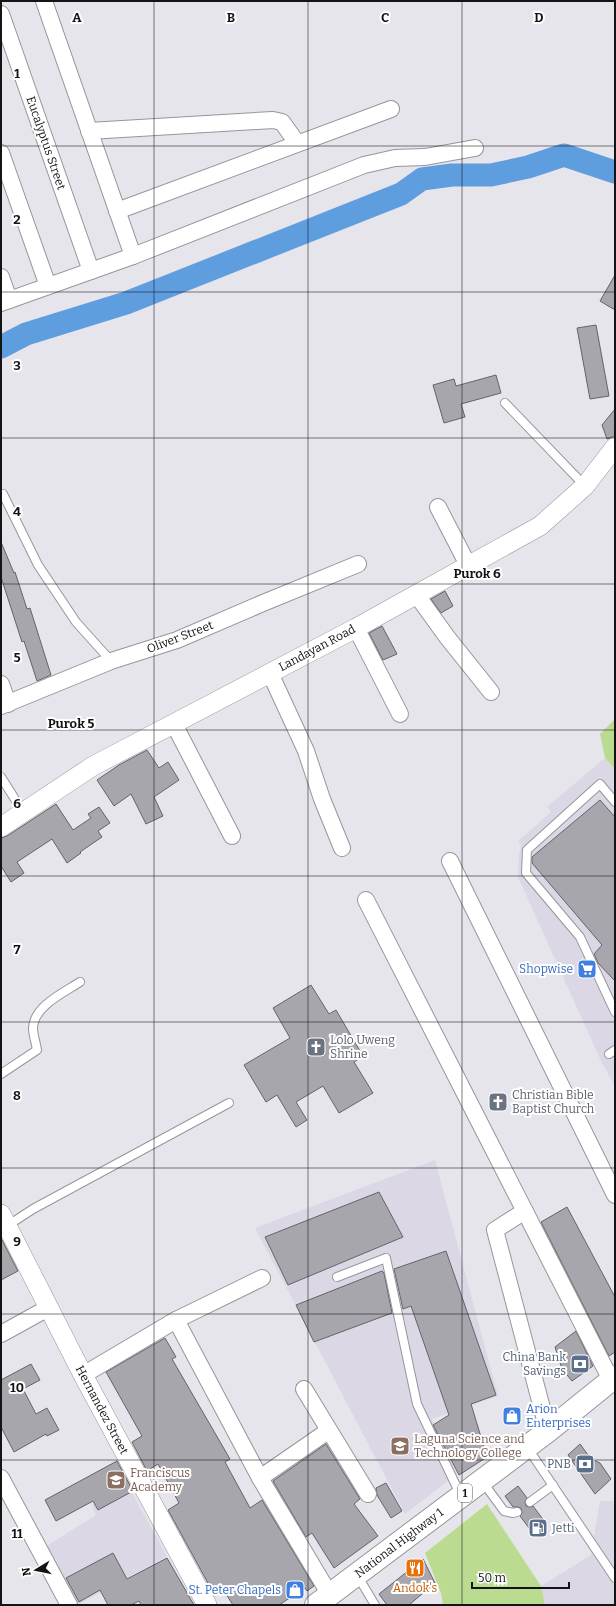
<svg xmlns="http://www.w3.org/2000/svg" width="616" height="1606" font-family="Bitter,serif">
	<rect width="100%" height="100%" fill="#e7e5ec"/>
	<g fill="#dbd7e5">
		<polygon points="605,758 615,769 615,1086 601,1061 518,877 519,855 521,846 518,841 551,812 547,807"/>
		<polygon points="435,1160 498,1396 432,1419 457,1474 405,1514 255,1228"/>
		<polygon points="128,1486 167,1556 77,1605 45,1547 96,1515 92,1505"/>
		<polygon points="600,1501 615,1501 615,1605 545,1605 541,1586 591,1555"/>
	</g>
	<g fill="#bbdb90">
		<polygon points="615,719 615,769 605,758 600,734"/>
		<polygon points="487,1504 541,1586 545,1605 443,1605 441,1593 425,1553"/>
	</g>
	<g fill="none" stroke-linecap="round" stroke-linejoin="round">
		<polyline stroke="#5f9ede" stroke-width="23" points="1,347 26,334 126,303 401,194 422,179 452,175 491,175 528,167 564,155 615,172"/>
	</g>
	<g fill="#a8a6ad" stroke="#656369">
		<polygon points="615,275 615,310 600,301"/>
		<polygon points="596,325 609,396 590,399 577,328"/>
		<polygon points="496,375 501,393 461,404 465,417 444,423 433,385 454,379 456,386"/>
		<polygon points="615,409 615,436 607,439 602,425"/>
		<polygon points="1,542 14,573 15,572 27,609 30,608 51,675 37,681 24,641 22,642 1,577"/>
		<polygon points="445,591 453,606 441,613 431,599"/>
		<polygon points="382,626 397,654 383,660 369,633"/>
		<polygon points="147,750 159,768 168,762 179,780 154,797 163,816 146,824 131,794 114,806 97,780 119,765"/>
		<polygon points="600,800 615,817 615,981 598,963 594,954 602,945 532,863 532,857"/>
		<polygon points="56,804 73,830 91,818 88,814 99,807 110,823 98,831 102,837 80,852 81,853 67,863 52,839 17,862 24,873 11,882 1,866 1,838 7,836"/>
		<polygon points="311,985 329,1014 336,1010 363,1056 354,1062 373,1093 339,1113 323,1086 296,1102 307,1120 296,1127 277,1095 266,1102 244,1065 290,1038 273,1008"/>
		<polygon points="379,1192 403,1237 288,1285 265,1237"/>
		<polygon points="567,1207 615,1297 615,1352 609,1356 541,1222"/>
		<polygon points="1,1238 18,1271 1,1280"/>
		<polygon points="446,1251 496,1395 471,1404 487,1457 459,1475 433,1425 449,1415 411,1306 403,1309 394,1269"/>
		<polygon points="382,1271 384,1273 392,1313 314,1342 296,1305"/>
		<polygon points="576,1331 593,1366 572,1381 562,1369 555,1347"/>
		<polygon points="165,1338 176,1357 172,1359 230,1459 225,1462 250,1508 262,1500 314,1586 307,1591 305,1588 279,1605 233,1605 224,1591 215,1596 168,1510 179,1503 158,1464 147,1471 132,1442 142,1436 106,1372"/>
		<polygon points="31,1364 40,1380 23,1389 36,1414 47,1408 59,1430 47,1436 46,1434 14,1452 1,1427 1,1380"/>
		<polygon points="326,1444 360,1499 354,1504 378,1536 334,1568 312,1533 306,1537 273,1481"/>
		<polygon points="580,1444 591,1459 600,1463 611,1479 595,1494 568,1455"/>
		<polygon points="117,1461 133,1491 98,1510 93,1501 56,1521 45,1500"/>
		<polygon points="386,1483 402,1511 391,1518 377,1495 376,1488"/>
		<polygon points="518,1486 527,1498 525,1502 526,1506 530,1507 533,1506 545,1522 532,1532 520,1516 522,1513 521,1508 518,1507 513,1507 505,1496"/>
		<polygon points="113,1553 127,1579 167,1558 194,1605 141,1605 139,1601 131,1605 108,1605 100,1590 79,1602 66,1578"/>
		<polygon points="423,1559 435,1583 409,1605 387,1605 379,1594"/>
	</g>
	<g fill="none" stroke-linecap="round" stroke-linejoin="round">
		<g stroke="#97959b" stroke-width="10">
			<g id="service">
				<polyline points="505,403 585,486"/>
				<polyline points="3,494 38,565 76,622 111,661"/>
				<polyline points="1,777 23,812"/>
				<polyline points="615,802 600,784 527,850 526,873 580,937 615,1012"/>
				<polyline points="609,1054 615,1050"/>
				<path d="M1 1074 37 1050C36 1043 33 1035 33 1028 34 1006 63 993 80 982"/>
				<polyline points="7,1226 33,1209 229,1103"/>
				<polyline points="337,1277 386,1258 417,1404 461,1496"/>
				<polyline points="527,1447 615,1578"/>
				<polyline points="482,1481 504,1511 513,1513 517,1512"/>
				<polyline points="530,1502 553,1485"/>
				<polyline points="357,1575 375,1605"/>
			</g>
		</g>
		<g stroke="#97959b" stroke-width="18">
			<g id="minor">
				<polyline points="44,1 133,256"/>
				<polyline points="1,14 91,271"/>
				<polyline points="89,131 273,120 282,122 297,143"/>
				<polyline points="1,153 48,286"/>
				<polyline points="117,211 391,109"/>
				<polyline points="1,277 9,300"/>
				<polyline points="1,303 133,256 364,165 395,158 425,157 475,148"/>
				<polyline points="438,507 468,565"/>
				<polyline points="416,594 447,637 491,692"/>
				<polyline points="356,628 400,714"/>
				<polyline points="270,673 306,751 322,799 342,848"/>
				<polyline points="1,684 8,704"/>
				<polyline points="1,706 111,661 177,640 263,603 358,564"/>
				<polyline points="174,724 232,836"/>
				<polyline points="450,861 615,1195"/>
				<polyline points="366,900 611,1380"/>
				<polyline points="525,1211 495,1230 548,1431"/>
				<polyline points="176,1320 260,1478 330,1595"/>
				<polyline points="1,1334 48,1308"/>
				<polyline points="83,1375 176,1320 262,1278"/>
				<polyline points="304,1389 368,1494"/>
				<polyline points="1,1478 69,1605"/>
				<polyline points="260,1478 328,1431"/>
			</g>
		</g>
		<g stroke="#97959b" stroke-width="20">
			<g id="tertiary">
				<polyline points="1,827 93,766 356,628 540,526 585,486 615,447"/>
				<polyline points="1,1214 83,1375 207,1605"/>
			</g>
		</g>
		<g stroke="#97959b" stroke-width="24">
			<polyline id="trunk" points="316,1605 548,1431 615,1377"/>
		</g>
		<use href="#service" stroke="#fff" stroke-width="8"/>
		<use href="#minor" stroke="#fff" stroke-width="16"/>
		<use href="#tertiary" stroke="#fff" stroke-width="19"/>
		<use href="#trunk" stroke="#fff" stroke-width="22"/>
	</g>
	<path fill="none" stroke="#141316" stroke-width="1" stroke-opacity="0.55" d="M154 1V1605M308 1V1605M462 1V1605M1 146H615M1 292H615M1 438H615M1 584H615M1 730H615M1 876H615M1 1022H615M1 1168H615M1 1314H615M1 1460H615"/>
	<defs>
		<g id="supermarket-square" transform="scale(1)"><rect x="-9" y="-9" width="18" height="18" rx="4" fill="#3f7fe0" stroke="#fff"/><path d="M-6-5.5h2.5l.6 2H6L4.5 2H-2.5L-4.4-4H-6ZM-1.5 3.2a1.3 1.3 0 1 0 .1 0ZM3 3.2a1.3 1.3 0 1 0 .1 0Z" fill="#fff"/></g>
		<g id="church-square" transform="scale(1)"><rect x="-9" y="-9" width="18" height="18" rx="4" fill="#6b7280" stroke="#fff"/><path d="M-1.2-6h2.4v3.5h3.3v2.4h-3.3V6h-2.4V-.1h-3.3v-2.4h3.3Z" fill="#fff"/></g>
		<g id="bank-square" transform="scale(1)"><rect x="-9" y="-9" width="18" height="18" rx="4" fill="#5c6f8a" stroke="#fff"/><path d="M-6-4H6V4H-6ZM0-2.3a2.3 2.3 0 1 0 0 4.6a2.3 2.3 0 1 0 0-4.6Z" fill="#fff"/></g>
		<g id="shop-square" transform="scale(1)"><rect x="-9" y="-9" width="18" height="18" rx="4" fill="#3f7fe0" stroke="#fff"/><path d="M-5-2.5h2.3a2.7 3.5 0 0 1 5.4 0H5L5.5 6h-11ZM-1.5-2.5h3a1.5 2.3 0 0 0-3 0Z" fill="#fff"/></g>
		<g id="university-square" transform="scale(1)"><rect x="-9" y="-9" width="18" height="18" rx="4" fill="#8d6e63" stroke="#fff"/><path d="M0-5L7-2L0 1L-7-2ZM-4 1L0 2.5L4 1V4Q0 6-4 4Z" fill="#fff"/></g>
		<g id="school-square" transform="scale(1)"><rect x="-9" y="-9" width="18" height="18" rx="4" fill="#8d6e63" stroke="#fff"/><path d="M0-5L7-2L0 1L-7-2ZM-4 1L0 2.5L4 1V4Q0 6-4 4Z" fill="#fff"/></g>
		<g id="fuel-square" transform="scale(1)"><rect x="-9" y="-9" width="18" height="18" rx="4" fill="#5c6f8a" stroke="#fff"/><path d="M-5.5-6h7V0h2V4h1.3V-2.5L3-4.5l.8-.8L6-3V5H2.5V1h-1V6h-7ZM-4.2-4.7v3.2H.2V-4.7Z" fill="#fff"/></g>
		<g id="restaurant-square" transform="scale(1)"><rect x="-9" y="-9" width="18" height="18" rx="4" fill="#e8710a" stroke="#fff"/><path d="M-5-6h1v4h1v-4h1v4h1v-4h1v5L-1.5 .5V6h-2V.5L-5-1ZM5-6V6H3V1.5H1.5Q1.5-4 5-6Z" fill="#fff"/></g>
	</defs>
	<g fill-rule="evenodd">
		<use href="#supermarket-square" x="587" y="969"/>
		<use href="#church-square" x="316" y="1047"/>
		<use href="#church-square" x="498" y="1102"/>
		<use href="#bank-square" x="580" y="1364"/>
		<use href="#shop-square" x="512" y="1416"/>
		<use href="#university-square" x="400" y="1446"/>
		<use href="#bank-square" x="585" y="1464"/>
		<use href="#school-square" x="116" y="1480"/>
		<use href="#fuel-square" x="538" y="1528"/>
		<use href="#restaurant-square" x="415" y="1568"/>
		<use href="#shop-square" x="295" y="1590"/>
	</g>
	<g text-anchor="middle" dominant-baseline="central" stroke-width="4" stroke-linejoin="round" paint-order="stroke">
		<rect fill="#fff" stroke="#5a5a5c" stroke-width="1" x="458" y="1484" width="14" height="18" rx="3"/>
		<g font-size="11" font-weight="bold" fill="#141316">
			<text x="465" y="1493">1</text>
		</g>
		<g font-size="12" fill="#141316" stroke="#fff">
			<text transform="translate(46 143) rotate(71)">Eucalyptus Street</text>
			<text transform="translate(180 637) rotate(-21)">Oliver Street</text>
			<text transform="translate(317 648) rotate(-28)">Landayan Road</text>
			<text transform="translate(102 1410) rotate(62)">Hernandez Street</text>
			<text transform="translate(399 1543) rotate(-37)">National Highway 1</text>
		</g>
		<g font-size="12" fill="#366cbe" stroke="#fff" text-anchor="end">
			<text x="573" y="969">Shopwise</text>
			<text x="526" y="1409" text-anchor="start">Arion<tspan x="526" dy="14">Enterprises</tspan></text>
			<text x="281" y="1590">St. Peter Chapels</text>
		</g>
		<g font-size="12" fill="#5b616d" stroke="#fff" text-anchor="start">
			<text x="330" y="1040">Lolo Uweng<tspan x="330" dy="14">Shrine</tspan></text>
			<text x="512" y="1095">Christian Bible<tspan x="512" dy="14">Baptist Church</tspan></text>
		</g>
		<g font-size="12" fill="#4e5e75" stroke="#fff" text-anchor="end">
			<text x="566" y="1357">China Bank<tspan x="566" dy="14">Savings</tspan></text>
			<text x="571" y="1464">PNB</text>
			<text x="552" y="1528" text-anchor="start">Jetti</text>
		</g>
		<g font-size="12" fill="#785e54" stroke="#fff" text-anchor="start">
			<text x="414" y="1439">Laguna Science and<tspan x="414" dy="14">Technology College</tspan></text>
			<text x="130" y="1473">Franciscus<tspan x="130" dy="14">Academy</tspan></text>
		</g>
		<g font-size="12" fill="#c56008" stroke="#fff">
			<text x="415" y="1588">Andok's</text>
		</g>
		<g font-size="13" font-weight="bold" fill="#141316" stroke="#fff">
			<text x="477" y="573">Purok 6</text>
			<text x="71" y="723">Purok 5</text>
		</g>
	</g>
	<g font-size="13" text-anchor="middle" font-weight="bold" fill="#141316" stroke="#fff" stroke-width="4" stroke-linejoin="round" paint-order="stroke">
		<text x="77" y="22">A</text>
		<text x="231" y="22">B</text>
		<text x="385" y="22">C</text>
		<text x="539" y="22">D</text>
		<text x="17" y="78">1</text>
		<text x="17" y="224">2</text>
		<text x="17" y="370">3</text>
		<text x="17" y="516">4</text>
		<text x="17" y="662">5</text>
		<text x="17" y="808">6</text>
		<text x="17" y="954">7</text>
		<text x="17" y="1100">8</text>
		<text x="17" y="1246">9</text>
		<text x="17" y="1392">10</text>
		<text x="17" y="1538">11</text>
	</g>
	<rect width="616" height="1606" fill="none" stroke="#141316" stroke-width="4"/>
	<g transform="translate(36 1570) rotate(260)" stroke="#ffffff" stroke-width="3" paint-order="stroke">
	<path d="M0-3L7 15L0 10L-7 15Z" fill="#141316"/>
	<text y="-6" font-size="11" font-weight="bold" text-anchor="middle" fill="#141316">N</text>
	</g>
	<path d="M472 1582v6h97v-6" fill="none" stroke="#141316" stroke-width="2"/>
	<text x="478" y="1582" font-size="12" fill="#141316" stroke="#ffffff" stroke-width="3" paint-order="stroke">50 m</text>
</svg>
